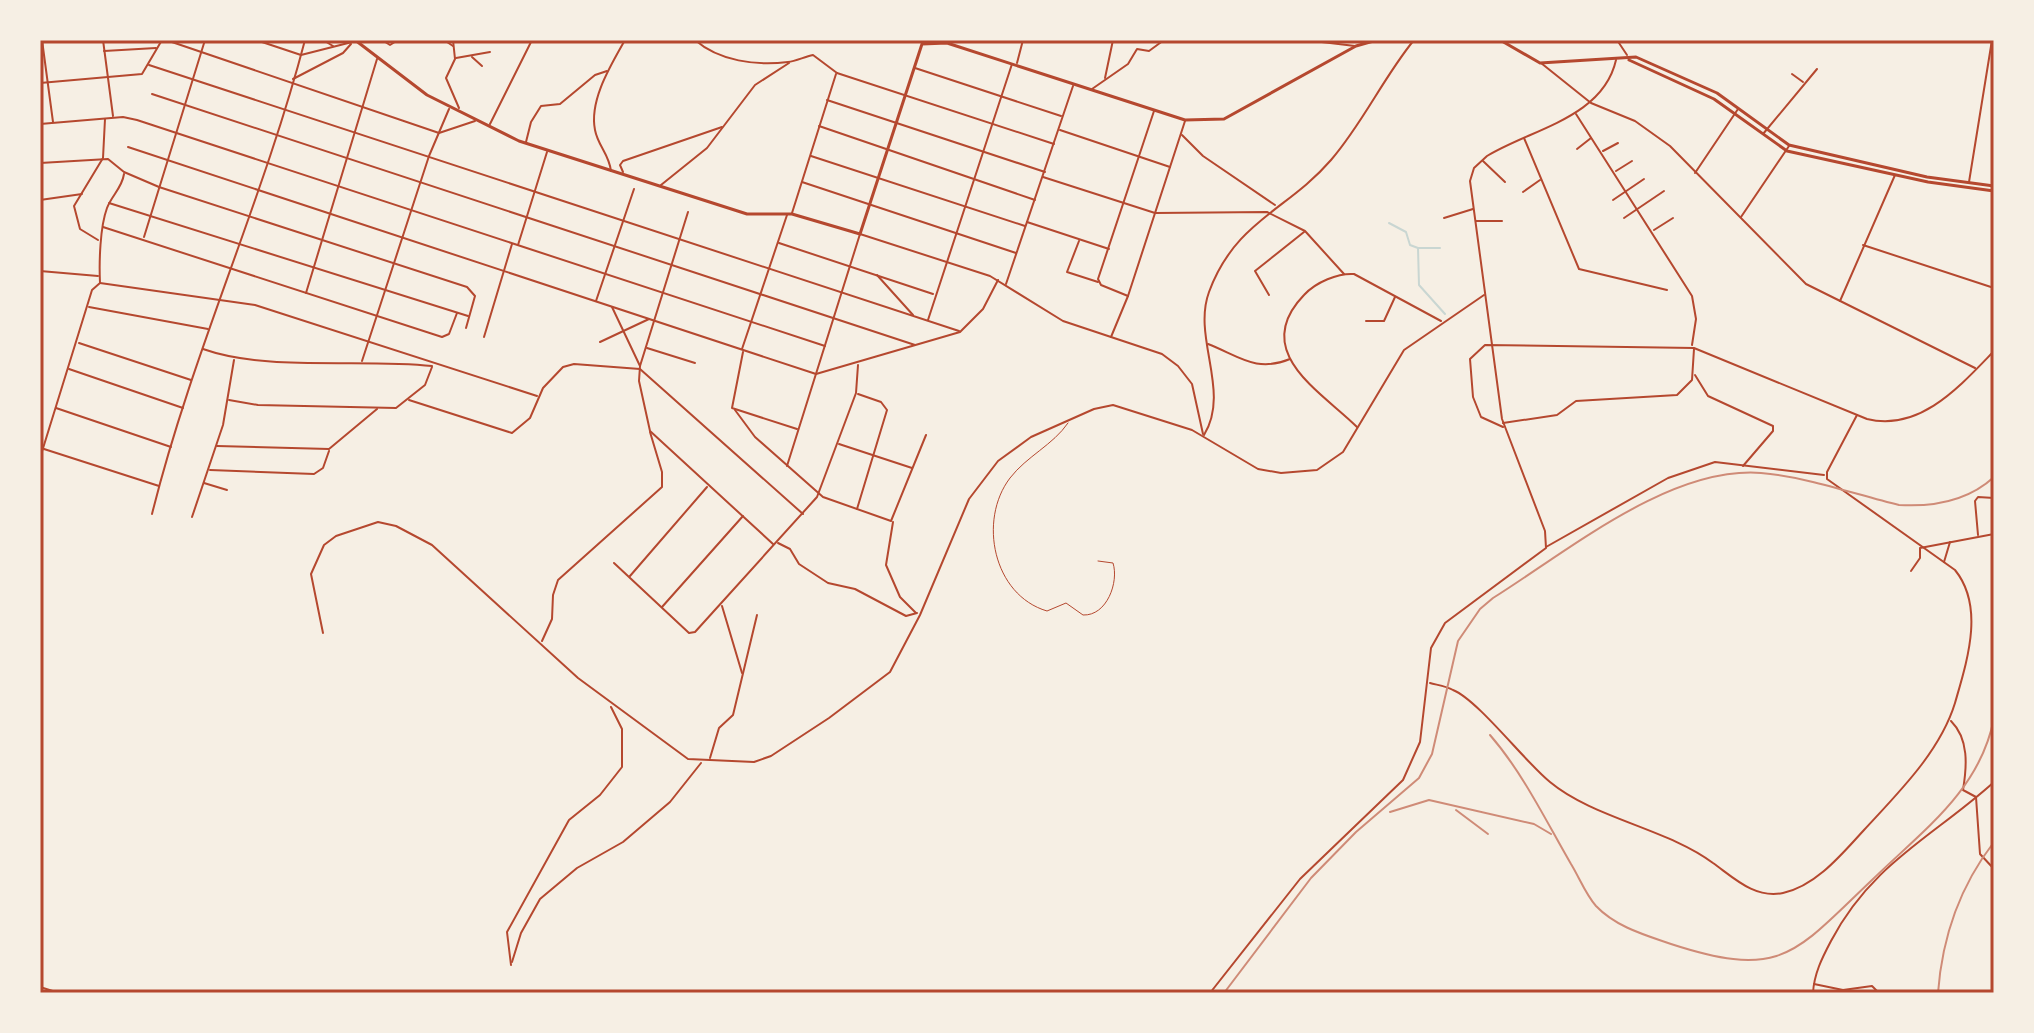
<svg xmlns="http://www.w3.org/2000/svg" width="2034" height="1033" font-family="'Asap Condensed',sans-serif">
	<rect width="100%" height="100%" fill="#f6efe4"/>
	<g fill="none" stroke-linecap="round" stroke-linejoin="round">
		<g stroke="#c9d6d2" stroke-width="2">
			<polyline points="1389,223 1406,232 1410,245 1418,248 1419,285 1445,314"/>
			<polyline points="1418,248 1440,248"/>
		</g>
		<path stroke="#b5482f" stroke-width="1" d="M1068 423C1053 445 1027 456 1010 478 978 520 993 595 1047 611L1066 603 1083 615C1107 616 1119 582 1113 563L1098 561"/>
		<g stroke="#b5482f" stroke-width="2">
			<polyline points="42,40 53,122"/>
			<polyline points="103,40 113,116"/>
			<polyline points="166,40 439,133 475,121"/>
			<polyline points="256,40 301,55 360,40"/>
			<polyline points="323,40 333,46"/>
			<polyline points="382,40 390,45 398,40"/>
			<polyline points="444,40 453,46"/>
			<polyline points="453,40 455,59 446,78 459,108"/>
			<polyline points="498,40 499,41"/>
			<path d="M695 40C719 61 756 66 788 62 796 61 804 57 813 55L837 73 1054 144"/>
			<polyline points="1305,40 1355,46"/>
			<polyline points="1617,40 1627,55"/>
			<polyline points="40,41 51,40"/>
			<polyline points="104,51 156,48"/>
			<polyline points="472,57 482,66"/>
			<polyline points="456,58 490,52"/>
			<polyline points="1017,63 1023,40"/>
			<polyline points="1541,63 1591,103 1635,121 1670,146 1806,284 1975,368"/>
			<polyline points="149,65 959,331"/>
			<polyline points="915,68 1061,116"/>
			<polyline points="1792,74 1803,82"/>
			<polyline points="1105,78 1113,40"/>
			<polyline points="293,79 343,53 351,44"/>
			<polyline points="40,83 142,74 162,40"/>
			<polyline points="1092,89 1128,64 1137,49 1149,51 1164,40"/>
			<polyline points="152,94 915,345"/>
			<polyline points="827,100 1045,172"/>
			<polyline points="1576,114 1692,296 1696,319 1692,345"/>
			<polyline points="40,124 123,117 137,120 825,346"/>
			<polyline points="490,124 532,40"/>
			<polyline points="819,126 1035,200"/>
			<polyline points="1060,130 1170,167"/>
			<polyline points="1763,134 1817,69"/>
			<polyline points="1182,135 1203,156 1275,205"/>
			<polyline points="1524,138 1579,269 1667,290"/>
			<polyline points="526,142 531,122 541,106 560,104 595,75 607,71"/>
			<polyline points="128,147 816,374 960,332 983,309 998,280"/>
			<polyline points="1577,149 1591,138"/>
			<polyline points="1603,151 1618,143"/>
			<polyline points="811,156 1025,226"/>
			<polyline points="1483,161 1505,182"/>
			<polyline points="40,163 108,159 124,172 159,187 467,287 475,296 466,328"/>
			<path d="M611 171C609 154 598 146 595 130 589 100 611 65 625 40"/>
			<polyline points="1616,171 1632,161"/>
			<polyline points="623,172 620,165 623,161 722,127"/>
			<polyline points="1695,173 1738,109"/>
			<polyline points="1043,177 1155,213 1267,212 1305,231 1344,274"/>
			<polyline points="802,182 1016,253"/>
			<polyline points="1969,182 1992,40"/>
			<polyline points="661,185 707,148 755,85 789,63"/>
			<polyline points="1523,192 1540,180"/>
			<polyline points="40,200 82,194"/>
			<polyline points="1613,200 1644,179"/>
			<polyline points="109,203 468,316"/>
			<polyline points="688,212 640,366 639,381 650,431 773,544"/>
			<polyline points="792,213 836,74"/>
			<polyline points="1741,217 1789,146"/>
			<polyline points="1444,218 1473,209"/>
			<polyline points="1624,218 1664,191"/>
			<polyline points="1476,221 1502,221"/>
			<polyline points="1027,222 1109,249"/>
			<polyline points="103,227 442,337 449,334 457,313"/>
			<polyline points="1654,230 1673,218"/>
			<polyline points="144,237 205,40"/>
			<polyline points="98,240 80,229 74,206 103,158 105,119"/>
			<polyline points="1079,241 1067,272 1098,282"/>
			<polyline points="779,243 933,294"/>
			<polyline points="518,245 547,152"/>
			<polyline points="1863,245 1994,288"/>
			<polyline points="40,271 98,276"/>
			<polyline points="877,275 913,315"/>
			<polyline points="100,283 255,305 537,396"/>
			<polyline points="1006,284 1073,86"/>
			<polyline points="306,293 377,59"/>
			<polyline points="1269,295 1255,271 1304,232"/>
			<polyline points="1128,296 1101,285 1098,279 1154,111"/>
			<polyline points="596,301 634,189"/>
			<polyline points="1840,301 1895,175"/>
			<polyline points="89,307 208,329"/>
			<polyline points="612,307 640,366"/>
			<polyline points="928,320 1012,64"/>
			<polyline points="1366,321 1384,321 1395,297"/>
			<polyline points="484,337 512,244"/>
			<polyline points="1111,337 1128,296 1185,121"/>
			<polyline points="600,342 649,319"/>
			<polyline points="79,343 191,380"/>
			<path d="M1208 344C1239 356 1256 373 1290 359"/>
			<polyline points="647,348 695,363"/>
			<path d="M203 349C268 372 360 358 432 366"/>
			<polyline points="742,349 787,215"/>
			<polyline points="743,352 732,408 797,429"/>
			<polyline points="362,361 429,156 449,109"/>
			<polyline points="69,369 183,408"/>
			<polyline points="1695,375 1708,396 1773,426 1773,431 1743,466"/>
			<polyline points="229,400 258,405 396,408 425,385 432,367"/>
			<polyline points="409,400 512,433 530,418 543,388 563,367 574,364 640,369 803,514"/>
			<polyline points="56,408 171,447"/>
			<polyline points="735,410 755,437 823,497 891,521 926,435"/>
			<polyline points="1503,423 1557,415 1576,401 1677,395 1692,380 1694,349"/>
			<path d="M1357 427C1322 392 1249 352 1304 295 1316 282 1338 273 1354 274L1441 321"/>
			<path d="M1503 427 1481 417 1473 397 1470 359 1485 345 1694 348 1867 419C1920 432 1960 386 1994 351"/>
			<path d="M1204 435C1231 391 1192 338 1209 292 1235 221 1288 210 1331 160 1363 123 1383 78 1414 40"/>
			<polyline points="839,444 912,468"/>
			<polyline points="217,446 329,449 377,409"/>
			<polyline points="44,449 159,486"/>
			<path d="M40 458 92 290 100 283C99 262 100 227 107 208 112 195 122 188 124 174"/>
			<polyline points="787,466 860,234 990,276 1063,321 1162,354 1178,366 1192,384 1203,434"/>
			<polyline points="210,470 314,474 323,468 329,451"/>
			<polyline points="204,483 227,490"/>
			<polyline points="857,509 887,410 881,402 858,394"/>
			<path d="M152 514C192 353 263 201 305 40"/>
			<polyline points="192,517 223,425 234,360"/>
			<polyline points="893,522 886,565 900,597 916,613"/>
			<polyline points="1978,535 1975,501 1978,497 1994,498"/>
			<polyline points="778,543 790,549 799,564 828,583 855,589 906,616 917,613"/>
			<polyline points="1546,547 1668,478 1715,462 1824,475"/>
			<polyline points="1944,562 1950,542"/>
			<polyline points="614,563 689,633 695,632 817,497 856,393 858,365"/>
			<polyline points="1911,571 1920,558 1920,548 1994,534"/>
			<polyline points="630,576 707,487"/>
			<polyline points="722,606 742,673"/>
			<polyline points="662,607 743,516"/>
			<polyline points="323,633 311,574 324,545 336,536 378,522 396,526 432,545 578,678 688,759 754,762 771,756 829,718 890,672 920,615 969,499 998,461 1031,437 1094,409 1113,405 1192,430 1258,469 1281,473 1317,470 1343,452 1404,350 1484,295"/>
			<polyline points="542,641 552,619 553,595 558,580 662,487 662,472 650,432"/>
			<path d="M1430 683C1437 685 1446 686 1453 690 1478 700 1525 762 1550 782 1593 818 1668 829 1713 863 1734 878 1755 899 1783 893 1816 886 1842 854 1864 830 1898 793 1940 752 1955 703 1967 661 1985 607 1955 570L1827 479V472L1857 415"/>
			<path d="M1951 721C1969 739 1967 766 1963 790L1976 797 1980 854 1994 869"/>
			<polyline points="710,758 719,728 733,715 757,615"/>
			<polyline points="512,962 521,933 540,899 577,868 623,842 670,802 701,763"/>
			<polyline points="511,965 507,932 569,820 600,795 622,767 622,729 611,707"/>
			<polyline points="1814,984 1843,990 1872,986 1879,993"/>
			<polyline points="40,987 59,993"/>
			<path d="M1210 993 1300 879 1403 780 1420 742 1431 648 1445 623 1546 548 1545 531 1502 419 1470 181 1474 168 1487 156C1531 129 1603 118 1616 60"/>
			<path d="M1813 993C1814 974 1822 958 1831 941 1872 863 1933 837 1994 782"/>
			<polyline points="1992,993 1994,979"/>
		</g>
		<g stroke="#b5482f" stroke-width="3">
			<polyline points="355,40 427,95 519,141 747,214 792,214 860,234 922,44 947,43 1185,120 1224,119 1356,46 1377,40"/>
			<polyline points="1500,40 1540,63 1636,57 1717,93 1789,145 1927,177 1994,186"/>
			<polyline points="1629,60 1714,99 1787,151 1928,182 1994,191"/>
		</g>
		<g stroke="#cf8b77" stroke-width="2">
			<path d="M1490 735C1523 773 1546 821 1571 864 1579 877 1586 895 1596 906 1616 927 1645 935 1671 944 1782 980 1794 954 1872 880 1922 831 1980 791 1994 718"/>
			<polyline points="1456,810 1488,834"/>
			<polyline points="1390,812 1429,800 1534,824 1551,834"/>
			<path d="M1224 993 1311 878 1356 832 1419 778 1432 754 1458 641 1480 609 1493 598C1568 551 1670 466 1761 473 1807 477 1854 494 1899 505 1933 507 1968 501 1994 477"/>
			<path d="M1938 993C1942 939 1960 886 1994 842"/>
		</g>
	</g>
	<rect width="2034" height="1033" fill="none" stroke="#f6efe4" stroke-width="84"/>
	<rect x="42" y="42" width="1950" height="949" fill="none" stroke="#b5482f" stroke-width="3"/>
</svg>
